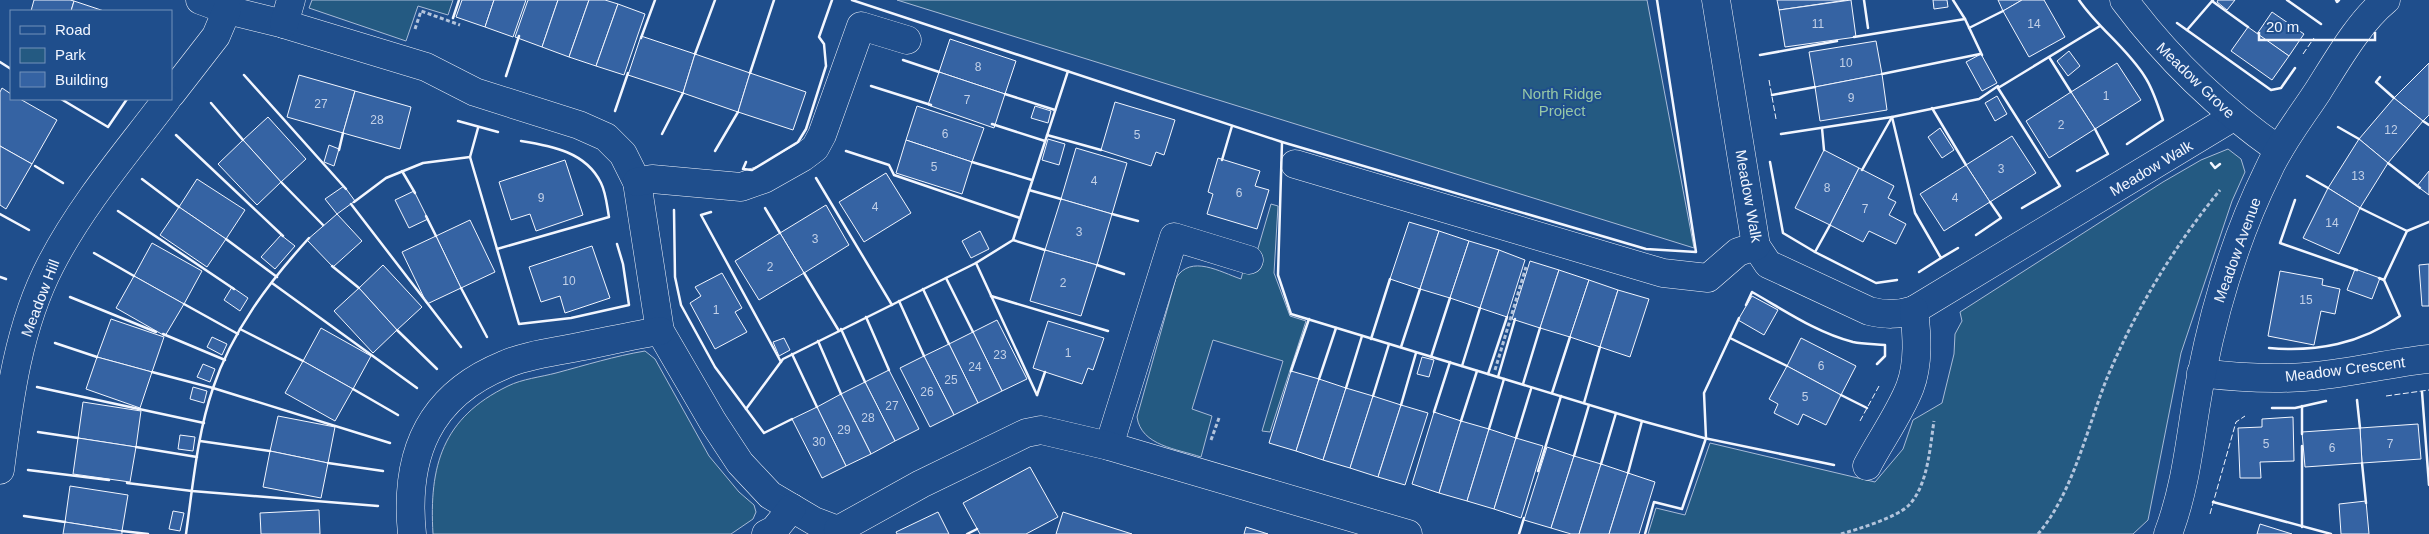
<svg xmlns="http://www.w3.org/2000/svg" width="2429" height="534" font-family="Helvetica,sans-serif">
	<rect width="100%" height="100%" fill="#1f4e8c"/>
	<g fill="#245a82" stroke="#a8bbd7">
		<polygon points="312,0 453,0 448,15 418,6 406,41 309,8"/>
		<polygon points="897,0 1647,0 1694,248"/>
		<polygon points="2228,149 2241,159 2245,172 2232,201 2181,353 2148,520 2133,534 1648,534 1656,508 1685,515 1710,443 1875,482 1903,449 1913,420 1942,403 1954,354 1955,334 1962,321 1960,312 2163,182 2201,160"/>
		<path d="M1271 204 1278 206 1274 273 1290 316 1306 321 1270 432 1262 431 1283 361 1213 340 1192 409 1212 416 1201 457C1178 449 1141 446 1137 417L1176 278C1191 254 1220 272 1241 279L1246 260 1254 262Z"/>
		<path d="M645 351 655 359 709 456 739 492 754 505 756 512 753 519 731 534H433C429 466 442 418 508 386 522 379 541 377 556 373 586 365 615 356 645 351Z"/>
	</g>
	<g fill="#3563a3" stroke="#f2f6ff">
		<polygon points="34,0 70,0 74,1 71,11 31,11"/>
		<polygon points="462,0 494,0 485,27 456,17"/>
		<polygon points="494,0 526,0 513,37 485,27"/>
		<polygon points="528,0 558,0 542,47 515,37"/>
		<polygon points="558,0 589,0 569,57 542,47"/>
		<polygon points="589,0 605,0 618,4 596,66 569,57"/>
		<polygon points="1777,0 1847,0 1779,10"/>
		<polygon points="1851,0 1856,37 1785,47 1779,10"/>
		<polygon points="1933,0 1947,0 1948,7 1934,9"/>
		<polygon points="1998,0 2022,0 2003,11"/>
		<polygon points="2022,0 2044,0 2065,37 2029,57 2003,11"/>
		<polygon points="2218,0 2235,0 2227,10 2217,2"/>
		<polygon points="74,1 104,11 71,11"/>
		<polygon points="618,4 645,14 624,75 596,66"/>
		<polygon points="2272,12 2304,34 2289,56 2257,34"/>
		<polygon points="2248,27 2289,56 2272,80 2231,51"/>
		<polygon points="641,36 695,54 683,93 628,75"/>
		<polygon points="950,39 1016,61 1005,94 939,72"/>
		<polygon points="1876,41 1882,74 1815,87 1809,52"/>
		<polygon points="2069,51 2080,66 2068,76 2057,61"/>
		<polygon points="695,54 750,73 738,112 683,93"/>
		<polygon points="1981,54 1997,83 1982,91 1966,62"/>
		<polygon points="2117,63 2141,100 2095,129 2071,92"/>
		<polygon points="2429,63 2429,115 2423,121 2394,98"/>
		<polygon points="939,72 1005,94 994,128 928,105"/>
		<polygon points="750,73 806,92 793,130 738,112"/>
		<polygon points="1882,74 1887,110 1820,121 1815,87"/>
		<polygon points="299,75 355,91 343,133 287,117"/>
		<polygon points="2,88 11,94 11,99 20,99 57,120 32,164 0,146 0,92"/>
		<polygon points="355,91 411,107 400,149 343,133"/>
		<polygon points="2071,92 2095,129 2049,158 2026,121"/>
		<polygon points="1997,96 2007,114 1995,121 1985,103"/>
		<polygon points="2394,98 2423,121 2388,163 2359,139"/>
		<polygon points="1115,102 1175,120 1164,155 1156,152 1151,166 1101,150"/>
		<polygon points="917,106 984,128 972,162 906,140"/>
		<polygon points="1035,106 1051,111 1048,123 1031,118"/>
		<polygon points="268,117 306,159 281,182 243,140"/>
		<polygon points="1940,128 1954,150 1942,158 1928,137"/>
		<polygon points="2012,136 2036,173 1990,202 1966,165"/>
		<polygon points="1048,139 1065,144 1059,165 1042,160"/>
		<polygon points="2359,139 2388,163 2360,208 2328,188"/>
		<polygon points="243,140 281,182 257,205 218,164"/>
		<polygon points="906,140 972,162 962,194 896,173"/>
		<polygon points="329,145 339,149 334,166 324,162"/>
		<polygon points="0,146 32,164 6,209 0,205"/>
		<polygon points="1076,148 1127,163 1112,214 1061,199"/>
		<polygon points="1824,150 1859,168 1830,225 1795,208"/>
		<polygon points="1218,158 1260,171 1255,186 1269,190 1257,229 1207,214 1213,194 1208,192"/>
		<polygon points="565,160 583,215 536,231 530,214 511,220 499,182"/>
		<polygon points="1966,165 1990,202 1944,231 1920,194"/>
		<polygon points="1859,168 1894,186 1888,198 1896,202 1889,215 1906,224 1896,244 1869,231 1863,242 1830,225"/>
		<polygon points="2429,171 2429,195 2417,186"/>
		<polygon points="886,173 911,213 864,242 839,202"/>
		<polygon points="197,179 245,210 226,239 179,207"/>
		<polygon points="344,186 355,201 337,214 325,199"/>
		<polygon points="2328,188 2360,208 2339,254 2303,238"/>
		<polygon points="414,191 428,219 409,228 395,200"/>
		<polygon points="1061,199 1112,214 1097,265 1045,250"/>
		<polygon points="826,205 849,245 804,273 780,233"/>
		<polygon points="179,207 226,239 207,267 160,235"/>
		<polygon points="337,214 362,241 333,267 307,240"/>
		<polygon points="470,220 495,272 461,288 436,236"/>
		<polygon points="1409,222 1439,231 1420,289 1390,279"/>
		<polygon points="980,231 989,249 971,258 962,241"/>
		<polygon points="1439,231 1469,241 1450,298 1420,289"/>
		<polygon points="780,233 804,273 759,300 735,261"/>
		<polygon points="281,235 295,246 275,269 261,257"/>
		<polygon points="436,236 461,288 427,304 402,252"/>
		<polygon points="1469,241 1499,250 1480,308 1450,298"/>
		<polygon points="152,243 202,271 184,304 134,276"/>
		<polygon points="592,246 610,298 565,313 560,296 541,302 529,267"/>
		<polygon points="1045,250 1097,265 1081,316 1030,301"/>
		<polygon points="1499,250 1525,260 1507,317 1480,308"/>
		<polygon points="1530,261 1559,270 1540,328 1512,319"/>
		<polygon points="2429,264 2429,306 2422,306 2419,265"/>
		<polygon points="383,265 422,307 397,330 359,288"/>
		<polygon points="2355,269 2380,278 2372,299 2347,290"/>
		<polygon points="1559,270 1589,280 1570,337 1540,328"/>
		<polygon points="2280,271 2323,279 2322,285 2340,289 2335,314 2321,311 2314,345 2268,336"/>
		<polygon points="722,273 742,308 735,312 747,332 715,349 690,303 701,296 695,287"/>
		<polygon points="134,276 184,304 165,336 116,308"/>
		<polygon points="1589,280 1618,290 1600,347 1570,337"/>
		<polygon points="232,287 248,298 240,311 224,300"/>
		<polygon points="359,288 397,330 373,353 334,311"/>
		<polygon points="1618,290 1649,299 1630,357 1600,347"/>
		<polygon points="1752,296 1778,310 1764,335 1738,320"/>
		<polygon points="111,319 164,337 152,372 97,357"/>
		<polygon points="997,320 1027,379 1002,391 973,332"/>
		<polygon points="1048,321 1104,338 1093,370 1088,368 1082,384 1033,368"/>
		<polygon points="321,328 371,356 353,389 303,361"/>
		<polygon points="973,332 1002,391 978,403 949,344"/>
		<polygon points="212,337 227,344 222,355 207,347"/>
		<polygon points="784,338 790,350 779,356 773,342"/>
		<polygon points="1801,338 1856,366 1841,395 1787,366"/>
		<polygon points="949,344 978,403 954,415 924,356"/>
		<polygon points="924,356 954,415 930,427 900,368"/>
		<polygon points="97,357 152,372 140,408 86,389"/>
		<polygon points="1422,357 1434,360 1429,377 1417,374"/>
		<polygon points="303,361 353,389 335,421 285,393"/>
		<polygon points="203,364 215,369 210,382 197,377"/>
		<polygon points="1787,366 1841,395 1826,425 1803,414 1798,425 1774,413 1778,404 1769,399"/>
		<polygon points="889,370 919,429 895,441 865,382"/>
		<polygon points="1291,371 1319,379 1296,451 1269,443"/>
		<polygon points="1319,379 1346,388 1323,460 1296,451"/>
		<polygon points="865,382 895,441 871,454 841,394"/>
		<polygon points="193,387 207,391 204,403 190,399"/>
		<polygon points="1346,388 1373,396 1350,468 1323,460"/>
		<polygon points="841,394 871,454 846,466 817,407"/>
		<polygon points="1373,396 1401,405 1378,477 1350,468"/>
		<polygon points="83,402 141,411 136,447 78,438"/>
		<polygon points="1401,405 1428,413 1405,485 1378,477"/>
		<polygon points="817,407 846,466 822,478 792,419"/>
		<polygon points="1434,412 1461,421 1439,493 1412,484"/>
		<polygon points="278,416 335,427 328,463 270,451"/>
		<polygon points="2293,417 2294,461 2260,462 2261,478 2240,478 2238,428 2262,427 2262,419"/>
		<polygon points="1461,421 1489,429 1467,501 1439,493"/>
		<polygon points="2418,424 2421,459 2362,463 2360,428"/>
		<polygon points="2360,428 2362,463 2305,467 2302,432"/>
		<polygon points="1489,429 1516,438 1494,509 1467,501"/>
		<polygon points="180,435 195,437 193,451 178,449"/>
		<polygon points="78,438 136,447 130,482 73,474"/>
		<polygon points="1516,438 1543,446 1521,518 1494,509"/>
		<polygon points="1547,447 1574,456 1551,528 1524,520"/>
		<polygon points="270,451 328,463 321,498 263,487"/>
		<polygon points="1574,456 1601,464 1579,534 1571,534 1551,528"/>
		<polygon points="1601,464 1628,473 1609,534 1579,534"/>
		<polygon points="1030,467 1058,517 1026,534 980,534 963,503"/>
		<polygon points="1628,473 1655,482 1639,534 1609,534"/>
		<polygon points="70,486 128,495 122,531 65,522"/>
		<polygon points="2366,501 2369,534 2341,534 2339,504"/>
		<polygon points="319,510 320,534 261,534 260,513"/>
		<polygon points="173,511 184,513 180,531 169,529"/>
		<polygon points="938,512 949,534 897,534 896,532"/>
		<polygon points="1063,512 1132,534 1056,534"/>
		<polygon points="65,522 122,531 122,534 63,534"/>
		<polygon points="2260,524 2292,534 2257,534"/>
		<polygon points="1246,527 1268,534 1244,534"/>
	</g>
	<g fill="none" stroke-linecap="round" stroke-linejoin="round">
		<g stroke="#f2f6ff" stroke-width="29">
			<g id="minor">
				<polyline points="200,0 227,10 284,24 426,67 475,92 579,125 606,137 623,154 637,182 660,331 713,422 740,463 770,495 814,521 838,530 840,534"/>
				<path d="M1716 0 1756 246 1768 264 1869 311C1886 315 1898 315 1914 310L2233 117"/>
				<path d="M2124 0C2168 59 2219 108 2279 150"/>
				<polyline points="284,24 291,0"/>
				<polyline points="171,94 216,36 227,10"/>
				<polyline points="1295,164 1663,273 1708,278 1738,252 1756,246"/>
				<polyline points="637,182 652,179 741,187 764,179 803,157 815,148 822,135 861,26 907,40"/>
				<path d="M2201 373C2240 378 2277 380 2316 376 2354 372 2391 363 2429 359"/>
				<polyline points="1109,446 1174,237 1249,260"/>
				<path d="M1867 466C1880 441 1900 413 1910 387 1919 363 1917 335 1914 310"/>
				<path d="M0 470C9 400 18 327 51 264 82 204 127 152 167 99"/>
				<polyline points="838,530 921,484 1026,433 1041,430 1109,446 1408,534"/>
				<path d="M412 534C404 456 428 396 504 365 526 355 554 352 578 347 605 342 633 335 660 331"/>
				<polyline points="766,534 774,530 792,508"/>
				<path d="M2168 534C2189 478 2190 429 2202 372 2216 302 2237 234 2268 171 2281 142 2301 117 2318 91 2337 61 2359 22 2386 0"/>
			</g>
		</g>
		<g stroke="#b3c4dc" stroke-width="3" stroke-dasharray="4 2.5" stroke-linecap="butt">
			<polyline points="415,29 421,11 460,25"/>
			<polyline points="1495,370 1526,267"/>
			<polyline points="1211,440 1219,418"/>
			<path d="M1841 534C1858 529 1896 518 1909 505 1928 485 1930 447 1934 421"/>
			<path d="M2038 534C2073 493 2087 428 2107 378 2136 309 2173 248 2220 190"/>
		</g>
		<use href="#minor" stroke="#1f4e8c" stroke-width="28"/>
		<g stroke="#f2f6ff" stroke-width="1" stroke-dasharray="6 2.5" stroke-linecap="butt">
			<polyline points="2303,54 2314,38"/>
			<polyline points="1769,80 1776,119"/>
			<polyline points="2386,396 2429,390"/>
			<polyline points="1860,421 1879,386"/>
			<polyline points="2210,514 2236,422 2245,416"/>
		</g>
		<g stroke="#f2f6ff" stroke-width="2.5">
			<polyline points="852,0 1282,142 1646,249 1696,252 1657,0"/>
			<polyline points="1864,0 1868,28"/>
			<polyline points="1953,0 1965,19 1982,55"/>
			<path d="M2079 0C2098 28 2127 48 2145 77 2153 89 2158 106 2163 120L2127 144"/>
			<polyline points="2287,0 2321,24"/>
			<polyline points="2336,0 2337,2 2339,0"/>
			<polyline points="2212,1 2248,27"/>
			<polyline points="453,18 459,0"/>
			<polyline points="2177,23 2271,90 2281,88 2295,68"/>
			<polyline points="1969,28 2003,11"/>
			<polyline points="2187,30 2213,0"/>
			<polyline points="1854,37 1965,19"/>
			<polyline points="641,38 655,0"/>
			<polyline points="695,54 715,0"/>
			<polyline points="1760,55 1837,41"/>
			<polyline points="2049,57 2071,92"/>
			<polyline points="903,60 939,72"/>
			<polyline points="0,62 11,69"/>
			<polyline points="750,73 774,0"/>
			<polyline points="1882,74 1980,54"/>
			<polyline points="244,75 346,189"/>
			<polyline points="506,76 519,36"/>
			<polyline points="2380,77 2376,82 2394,98"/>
			<polyline points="871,86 931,105"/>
			<polyline points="1005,94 1055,110"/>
			<polyline points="1772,95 1815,87"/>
			<polyline points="61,99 108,127 127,99"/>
			<polyline points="211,103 243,140"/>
			<polyline points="1932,108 1966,165"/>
			<polyline points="615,111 628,73"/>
			<polyline points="458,121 498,132"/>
			<polyline points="2423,121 2429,125"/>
			<polyline points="992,124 1045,141"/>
			<polyline points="2338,127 2359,139"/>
			<polyline points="478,128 470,157 519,324 571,318 629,305 623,264 617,244"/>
			<polyline points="1822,128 1824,150"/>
			<polyline points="662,134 683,93"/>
			<polyline points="1781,134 1892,117 1915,213 1941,258 1958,248"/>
			<polyline points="176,135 283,236"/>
			<polyline points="1047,135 1101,150"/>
			<polyline points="1282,142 1278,275 1291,314 1642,421 1704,438 1834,465"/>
			<polyline points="339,150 343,133"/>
			<polyline points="715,151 738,112"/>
			<polyline points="846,151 889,165 894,175 1020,218"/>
			<polyline points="1222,160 1232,126"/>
			<polyline points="746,162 743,169 752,170 798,142 806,129 826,66 824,44 819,37 832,0"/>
			<polyline points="972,162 1032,180"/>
			<polyline points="1770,162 1783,233 1815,252 1876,283 1897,280"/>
			<polyline points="2211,163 2215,168 2220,164"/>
			<polyline points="2388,163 2420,188"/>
			<polyline points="35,166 63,183"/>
			<polyline points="1862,170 1892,117 1979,99 1998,86"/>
			<polyline points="402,171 415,193"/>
			<polyline points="2077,171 2108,154 2095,129"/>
			<polyline points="2307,176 2328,188"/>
			<polyline points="816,178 892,305"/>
			<polyline points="142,179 179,207"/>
			<polyline points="281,182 323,225"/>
			<polyline points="1029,190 1061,199"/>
			<polyline points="2295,200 2280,243 2357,270"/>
			<polyline points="354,202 386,178 423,163 470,157"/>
			<polyline points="351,204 461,347"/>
			<polyline points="765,208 780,233"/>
			<polyline points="2022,208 2060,186 1998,88 2100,26"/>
			<polyline points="2360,208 2407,231"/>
			<polyline points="674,210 675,277 681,305 715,367 764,433 792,419"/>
			<polyline points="118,211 234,289"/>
			<polyline points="711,212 701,215 781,362"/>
			<polyline points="0,214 29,230"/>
			<polyline points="1112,214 1138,221"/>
			<polyline points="426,216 436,236"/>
			<polyline points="1976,235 2001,218 1990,202"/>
			<polyline points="226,239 277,277"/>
			<polyline points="1013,240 1045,250"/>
			<path d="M497 249 609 217C607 206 606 193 601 183 586 152 552 146 521 141"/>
			<polyline points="1815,252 1830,225"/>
			<polyline points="94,253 134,276"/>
			<polyline points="976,263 1037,395"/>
			<polyline points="1097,265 1124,274"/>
			<polyline points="332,266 359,288"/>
			<polyline points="1919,272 1941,258"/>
			<polyline points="804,273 839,331"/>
			<polyline points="0,277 6,279"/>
			<polyline points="946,278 973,332"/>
			<polyline points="2379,278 2384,280 2407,231 2429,222"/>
			<polyline points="272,283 417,388"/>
			<polyline points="461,288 487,337"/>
			<polyline points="923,289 949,344"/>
			<polyline points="991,296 1108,331"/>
			<polyline points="70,297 156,332"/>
			<polyline points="899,301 924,356"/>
			<polyline points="184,304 238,334"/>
			<path d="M1746 305 1752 292C1784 310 1817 333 1853 342 1863 344 1874 344 1885 345V356L1877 364"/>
			<polyline points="866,317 889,370"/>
			<polyline points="240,329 303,361"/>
			<polyline points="841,329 865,382"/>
			<polyline points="397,330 437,369"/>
			<polyline points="163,334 225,360"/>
			<polyline points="1730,338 1787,366"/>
			<polyline points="1371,339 1390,279"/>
			<polyline points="818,341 841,394"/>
			<polyline points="55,343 97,357"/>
			<polyline points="1401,347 1420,289"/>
			<path d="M2269 348C2317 352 2360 344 2400 316L2384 280"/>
			<polyline points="792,354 817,407"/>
			<polyline points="1431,357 1450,298"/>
			<polyline points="1462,366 1480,308"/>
			<polyline points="1291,371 1309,319"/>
			<polyline points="152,372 213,388 390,443"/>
			<polyline points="1488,374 1507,317"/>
			<polyline points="1498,377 1515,319"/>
			<polyline points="1319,379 1336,328"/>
			<polyline points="1523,384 1540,328"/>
			<polyline points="37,387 204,423"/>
			<polyline points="1346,388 1362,336"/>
			<polyline points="353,389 398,415"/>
			<polyline points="2422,392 2429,485"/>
			<polyline points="1552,393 1570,337"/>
			<polyline points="1037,395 1045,372"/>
			<polyline points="1841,395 1867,408"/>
			<polyline points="1373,396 1389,344"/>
			<polyline points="2357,400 2360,428"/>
			<polyline points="1584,403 1600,347"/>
			<polyline points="1401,405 1416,353"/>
			<polyline points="2302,406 2302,434"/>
			<polyline points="2272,408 2295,408 2326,401"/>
			<polyline points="746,409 783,359 976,263 1013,240 1068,71"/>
			<polyline points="1434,412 1450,362"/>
			<polyline points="1461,421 1477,371"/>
			<polyline points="1489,429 1504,379"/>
			<polyline points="38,432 78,438"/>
			<polyline points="1516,438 1531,389"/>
			<polyline points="200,441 270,451"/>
			<polyline points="2302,446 2302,527"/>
			<polyline points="136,447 197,457"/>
			<polyline points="1574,456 1589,405"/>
			<polyline points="328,463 383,471"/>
			<polyline points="2362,463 2366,503"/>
			<polyline points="1601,464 1616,413"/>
			<polyline points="28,470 109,480"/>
			<polyline points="1538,471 1561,396"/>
			<polyline points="1628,473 1642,421"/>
			<polyline points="127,483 192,491 378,506"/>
			<polyline points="2213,502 2331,534"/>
			<polyline points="24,516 65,522"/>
			<polyline points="122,531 148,534"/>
			<path d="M186 534C193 485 197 435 213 388 232 331 269 282 309 238"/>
			<polyline points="967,534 977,529"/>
			<polyline points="1519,534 1524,518"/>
			<polyline points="1645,534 1654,502 1682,509 1706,438 1704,393 1739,318"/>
		</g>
	</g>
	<g text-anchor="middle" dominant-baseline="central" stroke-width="4" stroke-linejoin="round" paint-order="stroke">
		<g font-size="12" fill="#c3d1e8">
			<text x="1818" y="24">11</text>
			<text x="2034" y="24">14</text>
			<text x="1846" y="63">10</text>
			<text x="978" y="67">8</text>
			<text x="2106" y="96">1</text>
			<text x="1851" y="98">9</text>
			<text x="967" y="100">7</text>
			<text x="321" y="104">27</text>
			<text x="377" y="120">28</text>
			<text x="2061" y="125">2</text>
			<text x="2391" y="130">12</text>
			<text x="945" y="134">6</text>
			<text x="1137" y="135">5</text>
			<text x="934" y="167">5</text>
			<text x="2001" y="169">3</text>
			<text x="2358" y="176">13</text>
			<text x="1094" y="181">4</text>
			<text x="1827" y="188">8</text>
			<text x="1239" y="193">6</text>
			<text x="541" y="198">9</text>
			<text x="1955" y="198">4</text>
			<text x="875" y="207">4</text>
			<text x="1865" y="209">7</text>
			<text x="2332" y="223">14</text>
			<text x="1079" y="232">3</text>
			<text x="815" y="239">3</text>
			<text x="770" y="267">2</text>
			<text x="569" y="281">10</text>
			<text x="1063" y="283">2</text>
			<text x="2306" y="300">15</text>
			<text x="716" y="310">1</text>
			<text x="1068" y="353">1</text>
			<text x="1000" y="355">23</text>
			<text x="1821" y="366">6</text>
			<text x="975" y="367">24</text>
			<text x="951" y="380">25</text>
			<text x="927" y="392">26</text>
			<text x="1805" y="397">5</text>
			<text x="892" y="406">27</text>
			<text x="868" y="418">28</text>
			<text x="844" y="430">29</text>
			<text x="819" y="442">30</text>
			<text x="2266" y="444">5</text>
			<text x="2390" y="444">7</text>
			<text x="2332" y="448">6</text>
		</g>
		<g font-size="15" fill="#f2f6ff" stroke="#1f4e8c">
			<text transform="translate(2196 80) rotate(44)">Meadow Grove</text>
			<text transform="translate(2151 168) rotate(-31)">Meadow Walk</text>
			<text transform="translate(1749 196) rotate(80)">Meadow Walk</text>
			<text transform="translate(2237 250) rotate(-70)">Meadow Avenue</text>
			<text transform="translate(40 298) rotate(-69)">Meadow Hill</text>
			<text transform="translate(2345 369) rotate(-7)">Meadow Crescent</text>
		</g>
		<g font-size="15" fill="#97c8a6" stroke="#1f4e8c">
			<text x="1562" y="93">North Ridge<tspan x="1562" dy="17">Project</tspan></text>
		</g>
	</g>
	<rect x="10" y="10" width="162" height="90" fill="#1f4e8c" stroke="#7391ba"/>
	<rect x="20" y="26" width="25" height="8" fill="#1f4e8c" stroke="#7391ba"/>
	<text x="55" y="35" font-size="15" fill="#f2f6ff">Road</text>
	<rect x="20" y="48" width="25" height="15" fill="#245a82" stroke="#7391ba"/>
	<text x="55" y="60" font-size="15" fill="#f2f6ff">Park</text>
	<rect x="20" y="72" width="25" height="15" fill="#3563a3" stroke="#7391ba"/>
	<text x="55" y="85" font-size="15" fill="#f2f6ff">Building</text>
	<path d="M2259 32v8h116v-8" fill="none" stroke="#f2f6ff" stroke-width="2.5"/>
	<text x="2266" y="32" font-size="15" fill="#f2f6ff" stroke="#1f4e8c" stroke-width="4" paint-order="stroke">20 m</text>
</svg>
